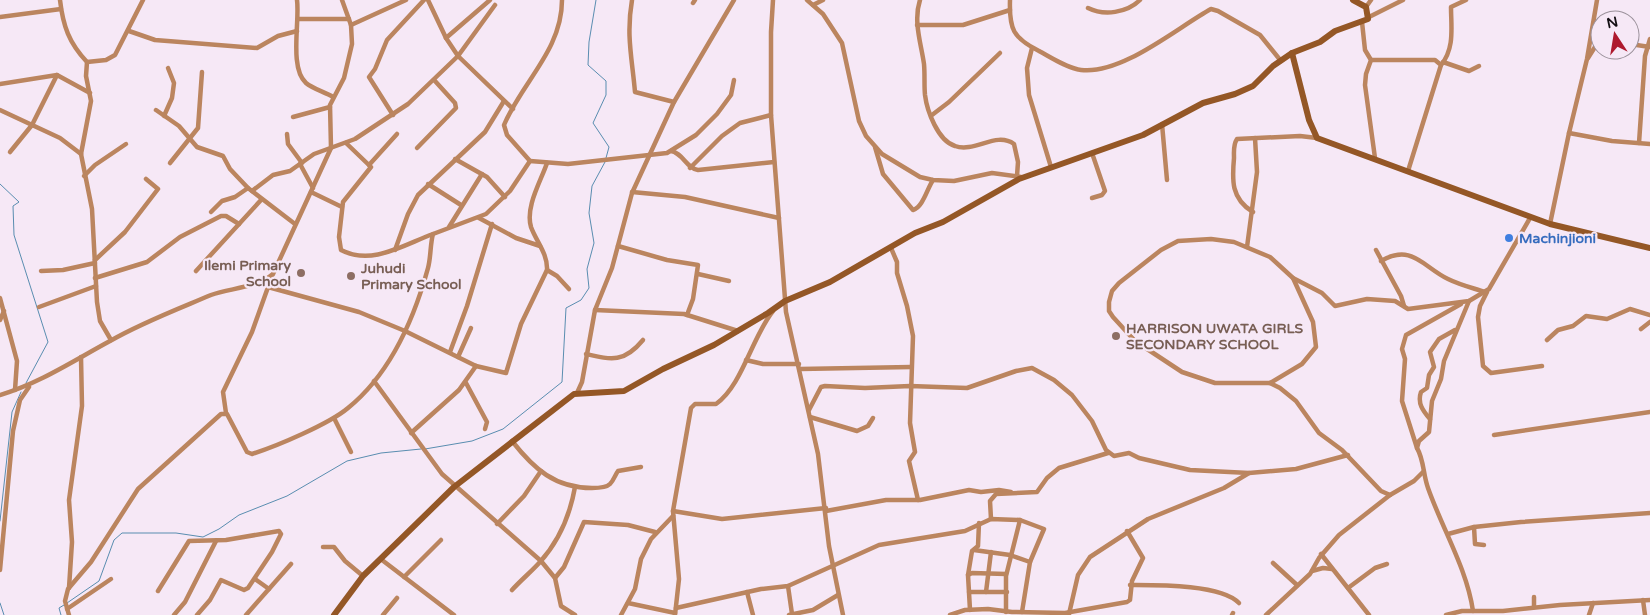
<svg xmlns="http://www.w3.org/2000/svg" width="1650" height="615" font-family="'Varela Round',sans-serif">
	<rect width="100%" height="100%" fill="#f6e8f6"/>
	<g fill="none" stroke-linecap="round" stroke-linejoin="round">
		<g stroke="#598db0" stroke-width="1">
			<polyline points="596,0 589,42 588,65 606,81 606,95 593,123 609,147 606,158"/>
			<polyline points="0,184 19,202 13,206 14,235 48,342 26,383"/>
			<polyline points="425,449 472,441 503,429 562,382 566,308 581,300 589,288 587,269 594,243 589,213 592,186 605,162"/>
			<polyline points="0,521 12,412 21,392"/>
			<polyline points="0,603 4,615"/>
			<polyline points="67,603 99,581 114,540 122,533 176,533 203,537 219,529 239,515 287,496 347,461 381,453 421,449"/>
			<polyline points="61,615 59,608 64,605"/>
		</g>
		<g stroke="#bb855f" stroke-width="4.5">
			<path d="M60 0C63 26 69 43 87 62L86 76 91 101 81 154 92 209 97 302 100 321 111 340"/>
			<path d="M297 0C300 21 289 68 306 83 313 89 325 92 333 97"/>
			<polyline points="428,0 446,38 458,56 513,109"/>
			<path d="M632 0C626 35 632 58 635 92L674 102"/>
			<polyline points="773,0 771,32 771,115 786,312 818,454 829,546 843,615"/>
			<polyline points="807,0 823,14 842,43 859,121 866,136 882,154 920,177 933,180 954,181 992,173 1021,177"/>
			<path d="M920 0C913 21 921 43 924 64 925 75 924 85 925 95 927 111 938 141 955 146 975 153 996 131 1014 144L1018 162 1017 176"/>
			<path d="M1010 0C1009 29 1013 38 1039 51 1052 58 1067 68 1081 70 1122 75 1178 27 1211 9L1218 11 1260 35 1281 61"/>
			<polyline points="693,3 695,0"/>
			<polyline points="813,5 823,0"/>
			<polyline points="1366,7 1371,0"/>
			<path d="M1088 8C1104 16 1127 13 1140 0"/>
			<polyline points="0,17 61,9"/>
			<polyline points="1369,17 1403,0"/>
			<polyline points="298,19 349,19"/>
			<polyline points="1362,22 1365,50 1371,60 1366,74 1365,85 1375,158"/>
			<polyline points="351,25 406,0"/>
			<polyline points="917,25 963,25 1010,10"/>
			<polyline points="129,31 155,40 257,48 278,36 297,31"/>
			<polyline points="446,38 490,0"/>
			<polyline points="1630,44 1650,47"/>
			<polyline points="1032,48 1027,68 1029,95 1051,167"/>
			<polyline points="1588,58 1600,39"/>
			<polyline points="1371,60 1435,60 1441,65 1408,171"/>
			<polyline points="87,62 106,60 115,55 143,0"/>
			<polyline points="1443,62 1469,71 1479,66"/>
			<path d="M1441 65C1455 48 1451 27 1451 7L1466 0"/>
			<polyline points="0,84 57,75 90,93"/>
			<polyline points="0,110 60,138 81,154"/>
			<polyline points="156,110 179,126 197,147 223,156 230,169 248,188 295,224"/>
			<polyline points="393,115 369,77 375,69 387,40 424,0"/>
			<polyline points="932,115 949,102 1000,53"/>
			<polyline points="164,116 172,98 174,83 168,68"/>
			<polyline points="293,117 330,107"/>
			<polyline points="1162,124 1167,180"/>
			<polyline points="1569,133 1587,59 1597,0"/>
			<polyline points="287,134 288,144 302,163"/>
			<path d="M346 143 371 167 343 202 339 237 341 250C372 266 403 245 433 234"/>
			<polyline points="1639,143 1645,56 1650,39"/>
			<path d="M875 147 883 174 913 210C923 207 927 189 933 180"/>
			<polyline points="417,148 456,108 455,103 435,81"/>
			<path d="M671 151C683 153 686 168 698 170L774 162"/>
			<polyline points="10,152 32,125 57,75"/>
			<polyline points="455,159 487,177 505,197"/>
			<polyline points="530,161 568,164 667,153 696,135 717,114 731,95 734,80"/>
			<polyline points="170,163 198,128 202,72"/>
			<polyline points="300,164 313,188"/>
			<polyline points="369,165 397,134"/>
			<polyline points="690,168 722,136 740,123 771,115"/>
			<polyline points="84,176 95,165 126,144"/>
			<polyline points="428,184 461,205"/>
			<polyline points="252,191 273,175 290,171 314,154 355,139 408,104 458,56 495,5"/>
			<polyline points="311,192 342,207"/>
			<polyline points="632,192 685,197 779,218"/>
			<polyline points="1092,198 1102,195 1105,191 1092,153"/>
			<polyline points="211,212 222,201 235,197 248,188"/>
			<path d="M1253 212C1231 199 1232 180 1234 158 1234 151 1233 145 1237 139L1300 136 1317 138"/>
			<polyline points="479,218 516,238 540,246"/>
			<polyline points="1550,224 1569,133 1612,141 1650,144"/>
			<polyline points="449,227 482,174"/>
			<polyline points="618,246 667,260 698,265 693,299 687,315"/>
			<polyline points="1247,247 1257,172 1255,138"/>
			<polyline points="891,248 897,262 897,273 907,306 913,336 910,423 915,452 909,461 918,500"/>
			<polyline points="395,250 408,214 418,195 485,132 504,101"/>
			<polyline points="1376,250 1401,296 1404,306"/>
			<polyline points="95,260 125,232 158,189 146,179"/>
			<path d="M1381 261C1412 243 1423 267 1448 279 1460 285 1473 288 1485 292"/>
			<polyline points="547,270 557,276 569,289"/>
			<polyline points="41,271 63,270 95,263"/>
			<polyline points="196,271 261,200"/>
			<polyline points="698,274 729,281"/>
			<polyline points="95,278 147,262 180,237 221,216 226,216 239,224"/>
			<path d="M268 287 359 312 405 331 476 366 506 373 521 324 547 270C548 254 536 241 531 227 525 207 541 181 547 163"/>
			<polyline points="1487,292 1480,306 1478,317 1483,366 1491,373 1542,366"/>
			<polyline points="0,298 17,361 15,390"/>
			<path d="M1469 301 1444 361 1441 379 1432 401 1429 432 1419 441 1417 448C1424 460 1423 474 1428 488 1442 528 1467 569 1473 611"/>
			<polyline points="39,307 96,286"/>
			<polyline points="595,310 684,314 738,331"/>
			<polyline points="0,320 4,311"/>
			<polyline points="1641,329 1650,322"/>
			<polyline points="1547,340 1558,330 1573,326 1586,316 1607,319 1630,309 1650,315"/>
			<polyline points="450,352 467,306 492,224"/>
			<path d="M586 354C612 360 624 363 643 340"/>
			<polyline points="458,357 471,328"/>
			<polyline points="746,360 763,364 799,364"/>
			<polyline points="800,369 911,367"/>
			<polyline points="374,381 442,474 541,561 555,578 561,606 575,615"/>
			<polyline points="466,383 487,422 485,429"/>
			<polyline points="1270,383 1302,364 1316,347 1313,322 1293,278"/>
			<polyline points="577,393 582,382 595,310 612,268 632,193 674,102 734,0"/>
			<path d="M0 395C40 383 73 361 110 341 141 323 178 309 211 295 230 288 257 288 273 274L331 148 330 105 344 78 352 44 351 25 342 0"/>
			<polyline points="809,410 821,387 825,386 865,388 910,386 967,388 1016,371 1032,368 1054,380 1072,395 1092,421 1106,450 1114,456 1129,453 1139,458 1190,470 1249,473 1296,469 1348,455"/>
			<polyline points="226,413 223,392 252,332 272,276"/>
			<polyline points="810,417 857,431 868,426 873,418"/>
			<polyline points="334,418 351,452"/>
			<path d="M1430 419C1423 411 1417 403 1421 392L1427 388 1429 375 1434 367 1430 352 1439 339 1455 330"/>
			<polyline points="411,433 459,390 476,366"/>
			<polyline points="1494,435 1650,412"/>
			<path d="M512 441C534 469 555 488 592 488 598 488 606 488 610 484 614 480 615 475 618 471L641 467"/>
			<polyline points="1417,448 1402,401 1405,359 1402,349 1406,335 1461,304"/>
			<polyline points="1390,495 1381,491 1342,450 1319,433 1296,401 1280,388 1270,383 1215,383 1182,372 1135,341 1113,317 1109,311 1109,302 1112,291 1119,283 1161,250 1178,241 1211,239 1234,242 1270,257 1293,278 1322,293 1335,306 1367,299 1395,301 1408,309 1469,301 1489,289 1530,218"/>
			<polyline points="673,511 722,519 826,508"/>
			<polyline points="826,511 886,500 920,500 969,490 981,492 999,490 1011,492"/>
			<polyline points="991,519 990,501 996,494 1037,492 1047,478 1059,468 1108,453"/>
			<polyline points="497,524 524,496 541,471"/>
			<polyline points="1474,527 1475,544 1484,545"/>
			<polyline points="1448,534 1474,527 1521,522 1650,513"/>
			<polyline points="323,547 334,547 345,561 363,576"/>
			<polyline points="974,550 1010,555 1030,562"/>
			<polyline points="1321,554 1369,615"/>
			<polyline points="382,560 454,615"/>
			<polyline points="1273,563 1297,585"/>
			<polyline points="0,570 13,431 20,400 29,387"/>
			<polyline points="1312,571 1323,568 1332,569"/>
			<polyline points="968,575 972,573 1006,574"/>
			<polyline points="404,577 441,540"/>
			<polyline points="555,578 564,567 584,522 628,525 655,532"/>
			<polyline points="255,579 269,589"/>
			<path d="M1130 585C1156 585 1221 584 1239 603"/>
			<polyline points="788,586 792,614"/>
			<polyline points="69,588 72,542 69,500 82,406 81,357"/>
			<polyline points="1348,588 1375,568 1387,564"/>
			<path d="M512 590C521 580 531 572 540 562 559 541 570 515 575 487"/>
			<polyline points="158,591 189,541 226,540 279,531 281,534 272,552 248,588 244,590 221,580 210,600 197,615"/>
			<polyline points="747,592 753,615"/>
			<polyline points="969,592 1007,592"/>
			<polyline points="986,592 991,552"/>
			<polyline points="1534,597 1534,607"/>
			<polyline points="1643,600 1645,615"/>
			<polyline points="628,603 675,613"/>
			<polyline points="676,608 761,589 788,586 879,545 965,531 991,519 1020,520 1044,529 1030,562 1022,612"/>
			<polyline points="67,609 111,579"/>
			<polyline points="970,610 968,575 972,551 978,546 979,523"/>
			<polyline points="1006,612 1006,576 1020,520"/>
			<polyline points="1069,614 1078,575 1090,557 1148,519 1224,488 1249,473"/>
			<path d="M69 615 65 601 68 589 91 562 138 489 221 414H227L247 452 252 454C277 446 329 424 348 408 390 374 414 319 428 268 431 257 430 245 433 234L486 214 510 191 530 161 507 135 504 125C522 82 562 50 562 0"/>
			<polyline points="174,615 185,602 216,541"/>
			<polyline points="246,615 291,564"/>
			<polyline points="383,615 397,598"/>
			<polyline points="621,615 635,589 641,559 651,539 673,516"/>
			<path d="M675 615 679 579 673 511 691 408 695 404H716C742 386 752 337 773 311"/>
			<polyline points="789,615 813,610 838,595"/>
			<polyline points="950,615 965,610 988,609 1012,612 1065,613 1127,602 1130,600 1132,581 1143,558 1127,531"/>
			<polyline points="1232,615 1233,613"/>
			<polyline points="1266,615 1310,574 1319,558 1339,535 1390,495 1414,481 1423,472"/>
			<polyline points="1446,615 1462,611 1503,611 1560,605 1650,600"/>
			<polyline points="1589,615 1593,603"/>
		</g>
		<g stroke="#945726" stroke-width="6">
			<polyline points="1292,53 1309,120 1317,138 1550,224 1650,248"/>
			<polyline points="334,615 363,576 454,487 574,394 624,391 663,369 714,345 768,313 785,301 830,282 915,233 943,222 1019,179 1143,135 1203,103 1235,94 1253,86 1273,66 1292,53 1320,42 1335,31 1368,19 1366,7 1353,0"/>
		</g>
	</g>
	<circle fill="#3f7fe0" stroke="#f6e8f6" stroke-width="2" cx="1509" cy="238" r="5"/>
	<g fill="#8d6e63" stroke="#f6e8f6" stroke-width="2">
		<circle cx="301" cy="273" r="5"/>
		<circle cx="351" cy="276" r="5"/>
		<circle cx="1116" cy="336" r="5"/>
	</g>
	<g text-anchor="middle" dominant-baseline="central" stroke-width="4.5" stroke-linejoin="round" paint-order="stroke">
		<g font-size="14" font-weight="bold" fill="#366cbe" stroke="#f6e8f6" text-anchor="start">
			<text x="1519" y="238">Machinjioni</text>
		</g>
		<g font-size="14" font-weight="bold" fill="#785e54" stroke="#f6e8f6" text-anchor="start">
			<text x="291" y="265" text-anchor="end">Ilemi Primary<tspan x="291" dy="16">School</tspan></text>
			<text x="361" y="268">Juhudi<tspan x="361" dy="16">Primary School</tspan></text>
			<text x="1126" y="328">HARRISON UWATA GIRLS<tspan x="1126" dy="16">SECONDARY SCHOOL</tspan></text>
		</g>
	</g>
	<g transform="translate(1615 35) rotate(348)"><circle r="24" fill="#f6e8f6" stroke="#9b919b"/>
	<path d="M0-4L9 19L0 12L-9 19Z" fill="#ae192e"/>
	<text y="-8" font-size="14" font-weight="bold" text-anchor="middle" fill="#120e12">N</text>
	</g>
</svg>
